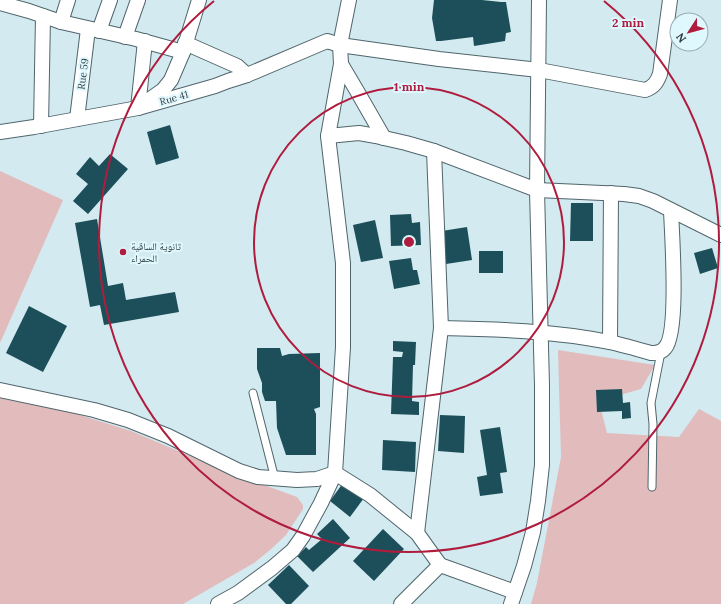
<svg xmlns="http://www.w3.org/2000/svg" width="721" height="604" font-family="Lora,'Noto Naskh Arabic',serif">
	<rect width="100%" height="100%" fill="#d2eaf0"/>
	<g fill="#e2bbbd">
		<polygon points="0,171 63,200 0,343"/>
		<polygon points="558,350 655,365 641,389 599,401 607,433 679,437 699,409 721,421 721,604 531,604 537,583 561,457"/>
		<polygon points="0,398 67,411 131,431 223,470 297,497 303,505 303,509 286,535 270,550 254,563 183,604 0,604"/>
	</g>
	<g fill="#1c4f5a">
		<polygon points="434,0 482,0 501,2 506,2 511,32 506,33 505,41 474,46 473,37 441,41 436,41 432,18"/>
		<polygon points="170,125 179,158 156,165 147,132"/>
		<polygon points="110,154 128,169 88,214 73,201 88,184 76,174 90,157 99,166"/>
		<polygon points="571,203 593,203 593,241 570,241"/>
		<polygon points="411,214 412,223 420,222 421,245 391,246 390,215"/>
		<polygon points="97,219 108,286 123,283 126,300 175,292 179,312 104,325 100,305 90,307 75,223"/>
		<polygon points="375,220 383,258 361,262 353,225"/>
		<polygon points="467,227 472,260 446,264 442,231"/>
		<polygon points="712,248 718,268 700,274 694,253"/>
		<rect x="479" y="251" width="24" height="22"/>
		<polygon points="411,258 413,270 417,270 420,284 394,289 389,261"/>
		<polygon points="29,306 67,326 43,372 6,353"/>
		<polygon points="393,341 416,342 415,365 413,365 412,401 419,402 419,415 391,414 393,357 402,357 403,352 393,351"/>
		<polygon points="257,348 280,348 282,356 289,354 320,353 320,407 314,409 316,414 316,455 286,455 277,428 276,401 265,401 262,392 262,383 257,369"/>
		<polygon points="622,389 623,403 630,402 631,418 622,419 622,411 597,412 596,390"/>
		<polygon points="440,415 465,416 464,453 438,451"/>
		<polygon points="500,427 507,472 500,473 503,493 480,496 477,477 487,475 480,430"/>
		<polygon points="383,440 416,442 415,472 382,470"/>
		<polygon points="343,483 364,498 350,517 330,501"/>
		<polygon points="333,519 350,538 313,572 297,556 306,547 309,550 322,539 317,534"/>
		<polygon points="383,529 404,549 374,581 353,561"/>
		<polygon points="289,565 309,586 291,604 286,604 268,585"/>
	</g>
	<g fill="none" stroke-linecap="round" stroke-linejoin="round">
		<g stroke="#50656b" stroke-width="9">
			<g id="lane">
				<polyline points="253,393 275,479"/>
				<polyline points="652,487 653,424 651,403 661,352"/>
			</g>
		</g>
		<g stroke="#50656b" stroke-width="16">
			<g id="street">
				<polyline points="0,3 29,11 61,22 136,39 183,52"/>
				<polyline points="61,22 68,0"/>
				<polyline points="99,31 110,0"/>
				<polyline points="125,37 138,0"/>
				<polyline points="185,43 237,66 247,75"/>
				<polyline points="341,64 357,91 384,138"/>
				<polyline points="146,102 163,90 171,80 183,52 199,0"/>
				<polyline points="138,108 145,41"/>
				<polyline points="77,119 88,29"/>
				<polyline points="41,126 43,16"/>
				<path d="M0 132 34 127 138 108 215 86 228 81 247 75 327 41 340 45 439 59 539 70 645 90C654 87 657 82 660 74L670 0"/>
				<polyline points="328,136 359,133 376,136 384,138 406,143 434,151 537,190 624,194 639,196 653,201 721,235"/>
				<path d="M441 328C497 329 554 331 609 342 623 345 637 349 651 353 656 353 661 353 665 348 679 333 672 235 671 211"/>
				<polyline points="610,342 611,193"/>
				<polyline points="0,390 94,410 128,420 168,436 239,471 258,477 297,480 317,479 335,473 370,495 417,533 440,565 515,592"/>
				<polyline points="417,533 441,328 434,151"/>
				<polyline points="218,604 238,593 272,568 293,550 303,536 321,503 335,473 343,347 343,263 328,136 341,64 340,45 349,0"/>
				<polyline points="401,604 440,565"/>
				<polyline points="511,604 524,566 533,532 538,501 542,465 542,386 537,190 539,0"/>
			</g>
		</g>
		<use href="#lane" stroke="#fff" stroke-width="7"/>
		<use href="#street" stroke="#fff" stroke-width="14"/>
	</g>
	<g fill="none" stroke="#af1c3d" stroke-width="2">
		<circle cx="409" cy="242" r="155"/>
		<path d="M604 1A310 310 0 1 1 214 1"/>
	</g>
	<circle fill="#af1c3d" stroke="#dff8fe" stroke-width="1.5" cx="123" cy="252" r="4"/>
	<g text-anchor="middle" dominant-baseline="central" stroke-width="4" stroke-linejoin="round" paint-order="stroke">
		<g font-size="10" fill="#313b3d" stroke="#dff8fe">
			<text transform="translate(83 74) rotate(-83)">Rue 59</text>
			<text transform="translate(174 98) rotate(-16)">Rue 41</text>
		</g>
		<g font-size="10" fill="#313b3d" stroke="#dff8fe" text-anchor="start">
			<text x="131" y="246">ثانوية الساقية<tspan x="131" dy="12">الحمراء</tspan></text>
		</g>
	</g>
	<circle cx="409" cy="242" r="6" fill="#af1c3d" stroke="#dff8fe" stroke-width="2"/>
	<g font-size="12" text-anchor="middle" font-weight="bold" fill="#af1c3d" stroke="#dff8fe" stroke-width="4" stroke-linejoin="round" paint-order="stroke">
		<text x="628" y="27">2 min</text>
		<text x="409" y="91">1 min</text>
	</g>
	<g transform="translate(689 32) rotate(234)"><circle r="19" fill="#dff8fe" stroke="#99acb1"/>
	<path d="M0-3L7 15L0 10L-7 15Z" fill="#af1c3d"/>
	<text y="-6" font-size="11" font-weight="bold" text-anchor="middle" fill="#313b3d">N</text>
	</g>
</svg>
